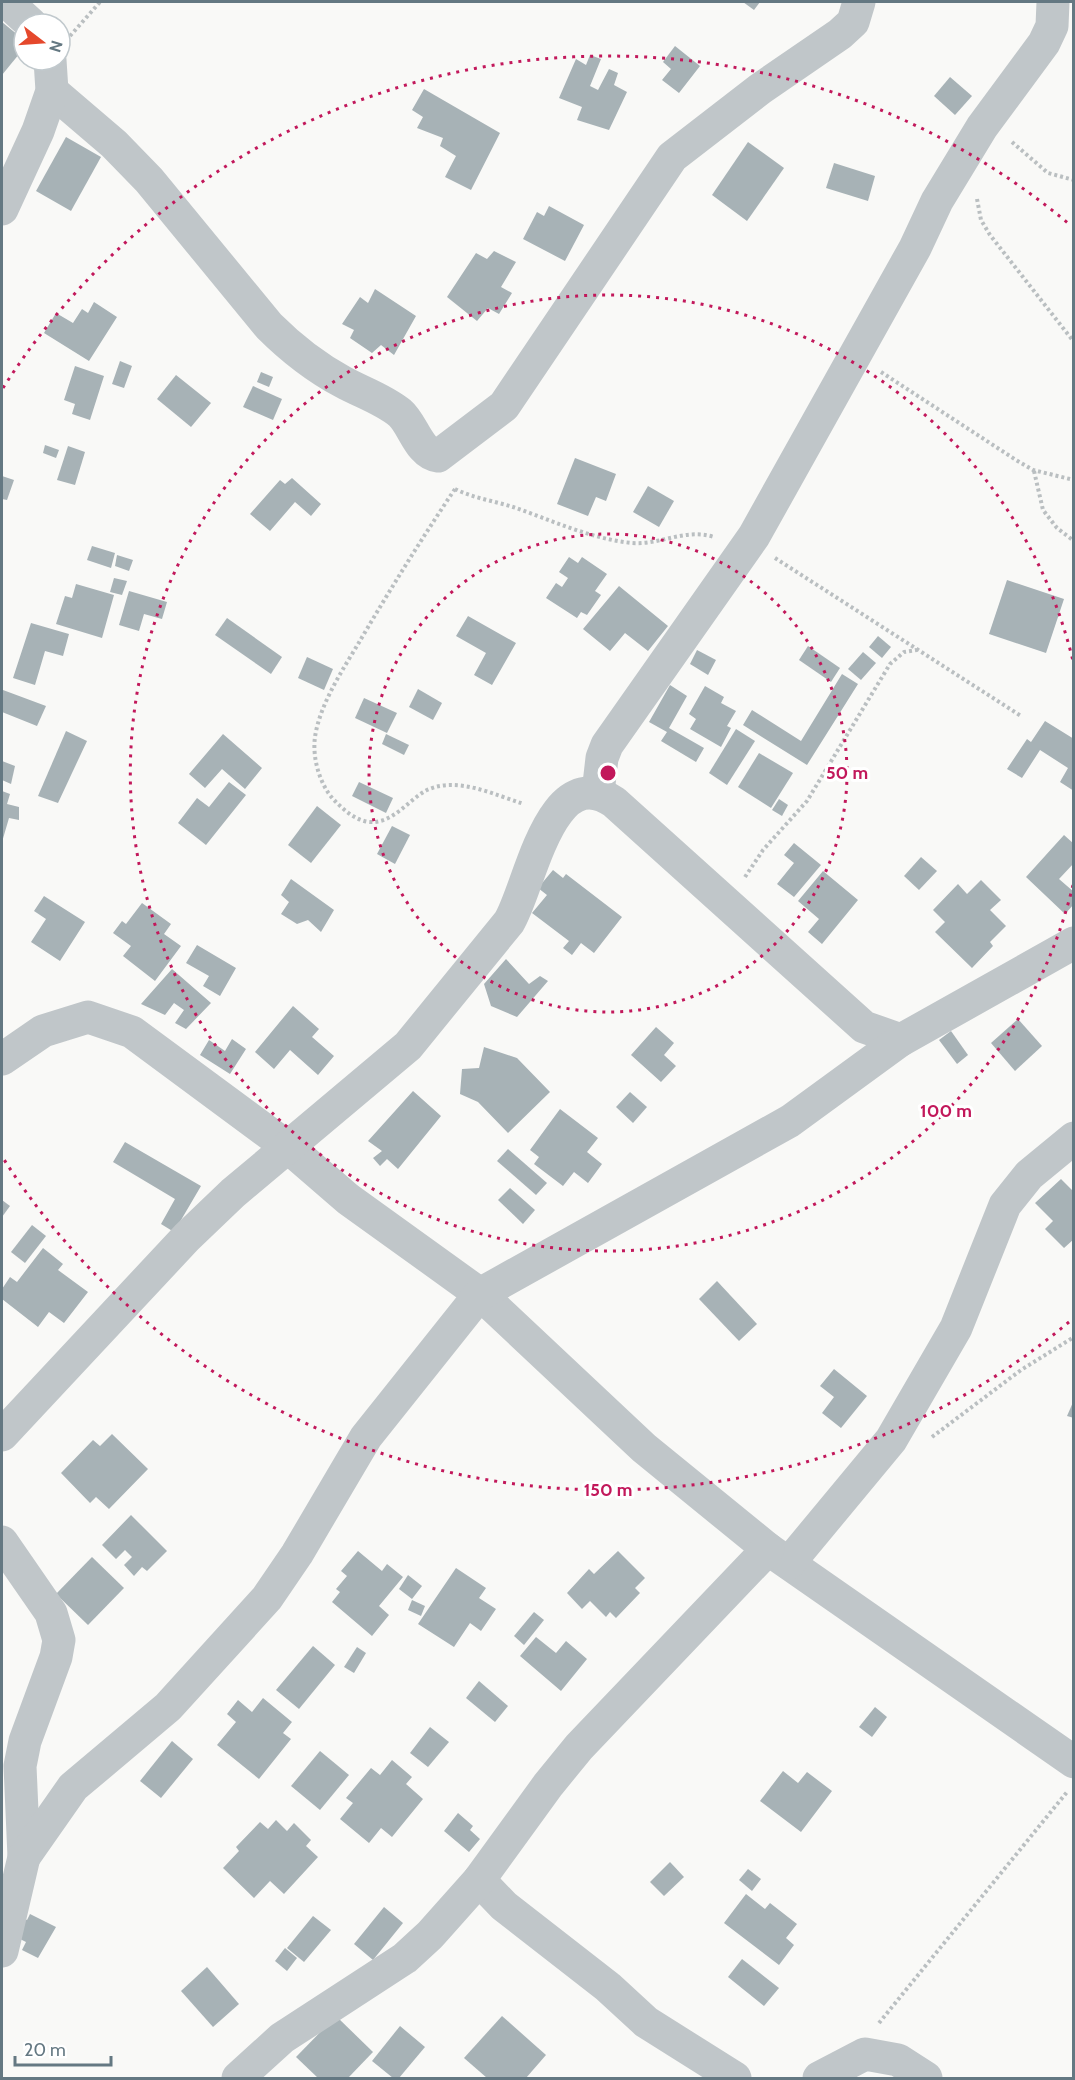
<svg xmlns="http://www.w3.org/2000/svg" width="1075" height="2080" font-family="Cabin,sans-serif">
	<rect width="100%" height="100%" fill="#f9f9f7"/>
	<g fill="#a7b2b6">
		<polygon points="743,2 760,2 754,10"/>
		<polygon points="2,22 24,40 24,48 2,75"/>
		<polygon points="675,46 700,66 679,93 662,80 671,69 663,62"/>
		<polygon points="590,55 601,59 590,86 598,90 609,69 618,73 614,85 627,92 609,130 577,120 582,107 559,98 576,59 586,65"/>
		<polygon points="950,77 972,96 955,115 934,96"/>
		<polygon points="424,89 500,133 471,190 445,177 456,156 440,146 443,138 417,128 423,117 412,110"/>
		<polygon points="66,137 101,157 71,211 36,191"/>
		<polygon points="748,142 784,168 747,221 712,195"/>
		<polygon points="834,163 875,176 868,201 826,188"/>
		<polygon points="549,206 584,225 565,261 523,239 537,212 544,216"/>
		<polygon points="494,251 516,262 501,287 512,293 499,314 488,308 477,321 447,297 476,253 487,259"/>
		<polygon points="375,289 416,316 394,355 381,345 372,353 350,338 354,330 342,324 360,297 368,303"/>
		<polygon points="94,302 117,317 89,361 44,333 56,313 73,323 82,309 88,313"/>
		<polygon points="120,361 132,366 124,388 112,384"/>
		<polygon points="75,366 104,376 90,420 72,414 75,404 64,400"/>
		<polygon points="261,372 273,377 269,387 257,382"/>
		<polygon points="176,375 211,403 191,427 157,399"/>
		<polygon points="253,386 282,399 273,420 243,407"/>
		<polygon points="45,445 59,450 56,458 43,453"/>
		<polygon points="68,446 85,452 75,485 57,480"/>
		<polygon points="575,458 616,474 606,501 596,497 588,516 557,504"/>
		<polygon points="2,476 14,480 7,500 2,499"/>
		<polygon points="292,478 321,504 311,516 295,502 270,531 250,514 280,480 285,484"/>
		<polygon points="648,486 674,501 659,527 633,512"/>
		<polygon points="92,546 115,553 111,568 87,560"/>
		<polygon points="117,555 133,560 129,571 115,566"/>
		<polygon points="569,557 578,563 582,557 607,574 595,591 601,595 587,615 581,612 577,618 546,598 556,583 562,587 568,578 559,572"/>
		<polygon points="114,578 127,581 122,595 110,592"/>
		<polygon points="1007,580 1064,599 1046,653 989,634"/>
		<polygon points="76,584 114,595 102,638 56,624 65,596 72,598"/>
		<polygon points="619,586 668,626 648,651 625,633 610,651 583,629"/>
		<polygon points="129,591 167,602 162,619 144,614 139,631 119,625"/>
		<polygon points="468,616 516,643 492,685 474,675 486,653 456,636"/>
		<polygon points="227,618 282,657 271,674 215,635"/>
		<polygon points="31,623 69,634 63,656 45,651 35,685 13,678"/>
		<polygon points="878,636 891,647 882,658 869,647"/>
		<polygon points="808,646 840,668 831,682 799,660"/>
		<polygon points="697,650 716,660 708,675 690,664"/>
		<polygon points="863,652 876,663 861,680 848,669"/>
		<polygon points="307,657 333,669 324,690 298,678"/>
		<polygon points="842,674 858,684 807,765 743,725 752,710 801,741"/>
		<polygon points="670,685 687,696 669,728 704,748 696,762 661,741 667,732 649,722"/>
		<polygon points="705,686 724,697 721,703 736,711 727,726 731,728 721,747 690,729 696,719 689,714"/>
		<polygon points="418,689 442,703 433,720 409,707"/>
		<polygon points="3,690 46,706 37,726 2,712"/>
		<polygon points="364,698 397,713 387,733 355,718"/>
		<polygon points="1045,721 1074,739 1074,791 1060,782 1068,768 1040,750 1022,778 1007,769 1027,739 1031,742"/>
		<polygon points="736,729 755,741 727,785 709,773"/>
		<polygon points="66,731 87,741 58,803 38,796"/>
		<polygon points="223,734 262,768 245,789 222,769 205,788 189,774"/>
		<polygon points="386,734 409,745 404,755 382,744"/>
		<polygon points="759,753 793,773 771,808 738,787"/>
		<polygon points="2,761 15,766 11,784 2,780"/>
		<polygon points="229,782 246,795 206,845 178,823 197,798 209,807"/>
		<polygon points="359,782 393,798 386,813 352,796"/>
		<polygon points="2,791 10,794 7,804 19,807 19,820 9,818 2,842"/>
		<polygon points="779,799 788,805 782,816 772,810"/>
		<polygon points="317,806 341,825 311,863 288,845"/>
		<polygon points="392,826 410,835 395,864 377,854"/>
		<polygon points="1064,835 1074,844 1074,863 1059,879 1074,892 1074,904 1065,914 1026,877"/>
		<polygon points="794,843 821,865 794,897 777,884 794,863 784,855"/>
		<polygon points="921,857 937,871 919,890 904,876"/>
		<polygon points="553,870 563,878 566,874 622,917 594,953 581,943 572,955 563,948 569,941 532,913 547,895 538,888"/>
		<polygon points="823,871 858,900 822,944 808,932 819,919 798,901"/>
		<polygon points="291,879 334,910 321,932 308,920 297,924 281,914 289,902 281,895"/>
		<polygon points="981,880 1001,900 990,910 1006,926 990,942 993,946 972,968 935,932 945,922 933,910 958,884 967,894"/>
		<polygon points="44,896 85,922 60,961 31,942 46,919 34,911"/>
		<polygon points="142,903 171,924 164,934 181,946 155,981 123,956 131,946 113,933 122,921 126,924"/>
		<polygon points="197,945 236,968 220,996 203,986 209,976 186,963"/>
		<polygon points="506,959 529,984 540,976 548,981 517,1017 491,1006 484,984"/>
		<polygon points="172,969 211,1003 186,1029 175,1023 184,1010 174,1003 165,1015 141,1004"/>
		<polygon points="293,1006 319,1029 312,1037 334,1056 318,1075 290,1050 274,1069 255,1052"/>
		<polygon points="1018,1019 1042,1046 1015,1071 991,1043"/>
		<polygon points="656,1027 674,1043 664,1055 676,1066 661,1082 631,1055"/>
		<polygon points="951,1031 968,1055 957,1064 939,1040"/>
		<polygon points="232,1039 246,1049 230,1074 200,1055 209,1040 225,1051"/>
		<polygon points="484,1047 517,1058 550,1092 508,1133 478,1102 460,1094 462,1069 479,1068"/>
		<polygon points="413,1091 441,1116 398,1169 387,1159 380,1166 373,1158 382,1151 368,1141"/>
		<polygon points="630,1092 647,1107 633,1123 616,1107"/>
		<polygon points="560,1109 598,1138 587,1152 602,1164 588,1183 574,1172 563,1186 534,1164 539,1157 530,1150"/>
		<polygon points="125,1142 201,1186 174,1232 161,1224 175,1199 113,1162"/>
		<polygon points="508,1149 547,1183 536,1195 497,1161"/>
		<polygon points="1061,1179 1074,1192 1074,1239 1064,1248 1045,1229 1053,1221 1035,1203"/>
		<polygon points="510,1188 535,1210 523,1224 498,1200"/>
		<polygon points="2,1200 10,1206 2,1217"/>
		<polygon points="32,1225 46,1236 25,1263 11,1252"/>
		<polygon points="43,1248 63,1264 58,1270 88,1292 64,1323 49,1312 38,1327 2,1299 2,1289 10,1277 17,1282"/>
		<polygon points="717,1281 757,1324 739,1341 699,1299"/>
		<polygon points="834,1369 867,1396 841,1428 822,1413 834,1397 820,1386"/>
		<polygon points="1074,1400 1074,1418 1067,1416"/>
		<polygon points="112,1434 148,1469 109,1509 96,1497 90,1503 61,1473 93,1440 100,1446"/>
		<polygon points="131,1515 167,1551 147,1571 142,1567 134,1576 124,1565 132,1557 125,1550 116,1559 102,1545"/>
		<polygon points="358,1551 382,1571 387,1564 403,1577 379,1606 389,1615 372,1636 332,1602 340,1592 336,1589 347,1576 341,1571"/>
		<polygon points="618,1551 645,1578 635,1588 640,1593 616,1618 610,1612 606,1617 590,1601 582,1609 567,1593 589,1569 594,1574"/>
		<polygon points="92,1557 124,1588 88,1625 56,1594"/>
		<polygon points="456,1568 486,1588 479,1598 496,1609 481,1631 470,1623 454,1647 418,1624"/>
		<polygon points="408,1575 422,1586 412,1599 399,1589"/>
		<polygon points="412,1600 425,1606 421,1616 408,1610"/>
		<polygon points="534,1612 544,1620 524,1645 514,1636"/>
		<polygon points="536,1637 556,1653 566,1641 587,1659 561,1691 520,1656"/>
		<polygon points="313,1646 335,1665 299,1709 276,1690"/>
		<polygon points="357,1647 366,1653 354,1673 344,1667"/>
		<polygon points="479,1681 508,1706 495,1722 466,1698"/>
		<polygon points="263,1698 292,1722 283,1733 291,1739 259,1779 217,1745 236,1722 227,1714 238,1700 252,1712"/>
		<polygon points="875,1707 887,1717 872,1737 859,1727"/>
		<polygon points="430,1727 449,1742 428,1767 410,1753"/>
		<polygon points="172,1741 193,1759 161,1798 140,1781"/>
		<polygon points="320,1751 349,1775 320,1810 291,1786"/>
		<polygon points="392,1760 412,1777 406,1784 423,1799 392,1837 381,1828 369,1843 340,1819 353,1803 346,1798 371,1768 380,1775"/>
		<polygon points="783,1771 798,1783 807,1772 832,1791 801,1832 760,1801"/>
		<polygon points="458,1813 473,1826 470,1830 480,1839 469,1852 444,1831"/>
		<polygon points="276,1820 287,1831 294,1823 311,1840 306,1846 318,1857 284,1894 270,1881 254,1898 223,1868 239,1851 236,1847 260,1822 268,1829"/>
		<polygon points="670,1862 684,1877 664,1896 650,1882"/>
		<polygon points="748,1869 761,1879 752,1891 739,1880"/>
		<polygon points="746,1894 765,1909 770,1903 797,1924 786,1938 794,1945 779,1965 724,1923"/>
		<polygon points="384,1907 403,1923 373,1960 354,1944"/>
		<polygon points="30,1914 56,1927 38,1958 22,1950 26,1942 12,1935 21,1917 27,1920"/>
		<polygon points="313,1916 331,1930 304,1962 287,1948"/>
		<polygon points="285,1948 297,1958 287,1971 275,1961"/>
		<polygon points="742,1959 779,1988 764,2006 728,1977"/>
		<polygon points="207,1967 239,2004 213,2027 181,1991"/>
		<polygon points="336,2016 373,2052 348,2078 318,2078 296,2057"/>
		<polygon points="502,2016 546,2055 526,2078 487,2078 464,2058"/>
		<polygon points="400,2026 425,2047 399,2078 393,2078 372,2061"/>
	</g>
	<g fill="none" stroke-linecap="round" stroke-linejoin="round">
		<g stroke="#babfc1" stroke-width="4" stroke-dasharray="3 3" stroke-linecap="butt">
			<polyline points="70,36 100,2"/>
			<polyline points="1012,142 1048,173 1074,180"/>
			<polyline points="977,199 981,220 990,235 1074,342"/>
			<polyline points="881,372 1016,460 1033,470 1074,480"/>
			<polyline points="1034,471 1043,510 1057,528 1074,541"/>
			<path d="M455 489C422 538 391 588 361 639 344 668 320 703 315 737 312 758 320 786 335 801 344 810 355 820 369 822 393 824 408 800 427 790 457 776 495 795 524 804"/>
			<path d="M455 489C473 498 494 501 513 507 551 520 591 539 632 543 661 545 685 528 714 537"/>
			<polyline points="775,558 1021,716"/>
			<polyline points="745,877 763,850 807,801 890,664 904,652 917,650"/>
			<polyline points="932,1437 1021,1370 1074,1337"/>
			<polyline points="879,2023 1067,1792"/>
		</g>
		<g stroke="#c0c6c9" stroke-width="33">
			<polyline points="7,2 31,24"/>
			<path d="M52 91 114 144 149 180 269 326C291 348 315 367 343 382 361 392 383 399 400 413 413 424 419 454 438 456L504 406 672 157 760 89 840 34 853 22 859 2"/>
			<polyline points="2,209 38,131 52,91 50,60"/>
			<polyline points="598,793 602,758 607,745 754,536 915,248 937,201 982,127 1044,43 1052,26 1053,2"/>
			<polyline points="2,1059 43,1031 88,1017 132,1032 289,1148 348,1199 480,1294 644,1448 768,1549 1074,1762"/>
			<path d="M2 1435 187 1237 233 1193 408 1046 509 922C530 888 550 758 614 802L864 1027 901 1040"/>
			<polyline points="2,1542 51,1613 59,1640 56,1657 25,1741 20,1766 24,1857 2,1951"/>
			<polyline points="789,1563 891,1440 956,1328 1005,1205 1029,1175 1074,1138"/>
			<polyline points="24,1857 73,1787 168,1707 267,1598 297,1554 366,1437 480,1294 790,1121 901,1040 1074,943"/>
			<polyline points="479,1880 504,1906 608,1987 646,2022 735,2078"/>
			<polyline points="238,2078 282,2038 405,1958 430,1935 479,1880 548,1785 579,1747 768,1549"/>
			<polyline points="819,2078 865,2054 898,2060 926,2078"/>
		</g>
	</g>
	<g fill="none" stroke="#c2185b" stroke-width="3" stroke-dasharray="3 6">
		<circle cx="608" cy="773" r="239"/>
		<path d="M1073 885A478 478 0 1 1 1073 661"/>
		<path d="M1069 1322A717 717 0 0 1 3 1158M3 388A717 717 0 0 1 1069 224"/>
	</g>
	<circle cx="608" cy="773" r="9" fill="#c2185b" stroke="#fff" stroke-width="3"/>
	<g font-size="18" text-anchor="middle" font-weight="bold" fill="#c2185b" stroke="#fff" stroke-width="6" stroke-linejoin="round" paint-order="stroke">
		<text x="847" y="779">50 m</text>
		<text x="946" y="1117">100 m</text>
		<text x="608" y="1496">150 m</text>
	</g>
	<rect width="1075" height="2080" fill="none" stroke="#647882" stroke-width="6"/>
	<g transform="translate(42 42) rotate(107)"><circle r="28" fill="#ffffff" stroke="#c1c9cd" stroke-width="1.5"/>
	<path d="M0-4.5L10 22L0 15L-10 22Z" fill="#e5482c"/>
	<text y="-9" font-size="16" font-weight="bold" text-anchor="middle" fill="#647882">N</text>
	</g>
	<path d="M15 2056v9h96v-9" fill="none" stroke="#647882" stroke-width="3"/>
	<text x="24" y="2056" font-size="18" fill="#647882" stroke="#ffffff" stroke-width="4.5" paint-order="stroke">20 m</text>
</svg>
